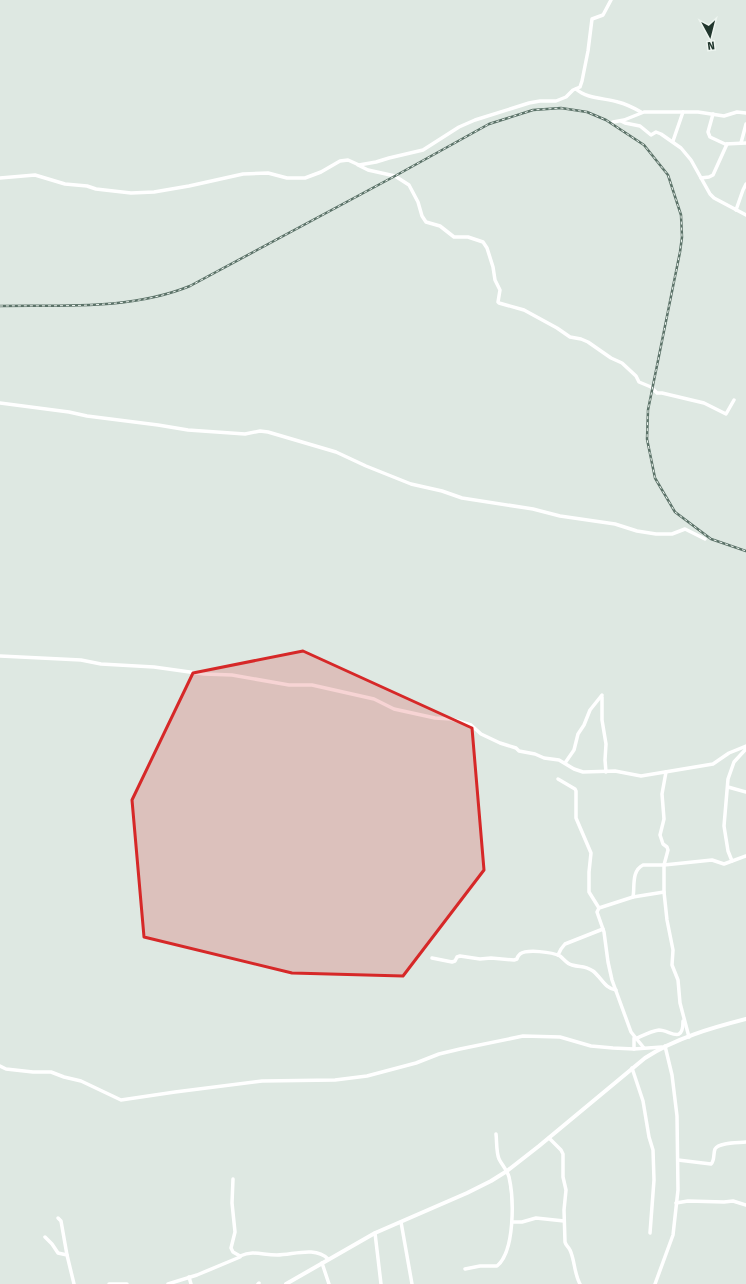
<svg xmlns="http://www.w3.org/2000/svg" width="746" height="1284" font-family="'Fira Sans',sans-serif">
	<rect width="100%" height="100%" fill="#dee8e2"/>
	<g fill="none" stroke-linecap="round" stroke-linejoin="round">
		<g stroke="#fff" stroke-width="3.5">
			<path d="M576 89C587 99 605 98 618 102 626 104 634 108 641 112"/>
			<polyline points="713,114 708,132 710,137 725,144 746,143"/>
			<polyline points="621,121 625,123 640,126 651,135 656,132 661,134 681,148 691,160 710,194 714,198 746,215"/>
			<polyline points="613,122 624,120 644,112 698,112 724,116 737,112 746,113"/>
			<polyline points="673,141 683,112"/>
			<polyline points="741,143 746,124"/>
			<polyline points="358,165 368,170 395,176 409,185 418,202 422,216 426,222 440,226 454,237 468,237 483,242 487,248 493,267 495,280 500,290 498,302 499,303 524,310 557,328 570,337 581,339 588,342 611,358 622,363 636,376 639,382 651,387 657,393 662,393 704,403 726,414 734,400"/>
			<polyline points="0,178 35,175 65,184 87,186 96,189 131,193 154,192 189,186 243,174 268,173 287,178 305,178 321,172 340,161 348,160 359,165 376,162 389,158 423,150 459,127 475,120 529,103 540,101 556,101 566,97 573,90 580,87 582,81 588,51 592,19 603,15 611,0"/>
			<polyline points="701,178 709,177 713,175 727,144"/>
			<polyline points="736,210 743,190 746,184"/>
			<polyline points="0,403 69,412 87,416 158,425 188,430 245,434 260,431 268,432 336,452 366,466 411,484 442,491 462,498 533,509 560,516 615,524 637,531 656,534 672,534 685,529 705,539"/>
			<polyline points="0,656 81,660 101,664 154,667 204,674 232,675 289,685 312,685 374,699 394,709 435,718 451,719 471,725 481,734 500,743 516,748 519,751 535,754 544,758 559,760 574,769 583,772 615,771 641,776 713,764 729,753 746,746"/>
			<polyline points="602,697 602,720 606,744 605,760 606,772"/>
			<polyline points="565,763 574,750 578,734 584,725 590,710 602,695"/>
			<polyline points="666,772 662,794 664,819 660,835 663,844 667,847 668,850 664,865 664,892 667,920 673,950 672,965 678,980 680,1003 689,1037"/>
			<polyline points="558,779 575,789 576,791 576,818 591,853 589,872 589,892 599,908"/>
			<polyline points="728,787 746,792"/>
			<polyline points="732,861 728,851 724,826 728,779 734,762 746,749"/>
			<path d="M633 897C635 887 631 871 643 865H664L712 860 724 864 746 856"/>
			<polyline points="558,955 561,949 565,944 603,929"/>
			<path d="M432 958 452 962 455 961 457 957 460 956 480 959 491 958 514 960 517 959C517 958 519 955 520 954 527 949 552 952 560 956 564 959 567 964 572 965 581 968 583 964 593 971 601 977 605 989 616 990"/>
			<polyline points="634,1038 634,1049"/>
			<path d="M635 1039C642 1036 651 1031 659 1030 670 1030 683 1045 683 1021"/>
			<polyline points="644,1048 631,1032 612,980 608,962 604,932 597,912 599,908 633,897 664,892"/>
			<polyline points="0,1066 6,1069 33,1072 51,1072 64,1077 81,1081 121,1100 175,1092 262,1081 335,1080 367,1076 416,1063 439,1054 460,1049 523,1036 560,1037 591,1046 613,1048 634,1049 662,1047"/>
			<polyline points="632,1068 643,1101 649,1137 653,1150 654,1180 650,1233"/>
			<path d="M549 1138 561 1150 563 1154V1177L566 1190 564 1210 565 1242C566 1246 568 1246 570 1250 575 1261 574 1273 580 1284"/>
			<path d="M678 1160 711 1164C715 1160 713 1154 715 1149 719 1142 739 1143 746 1142"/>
			<path d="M233 1179 232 1203 235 1232 231 1248 233 1252 240 1256C254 1250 262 1255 277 1255 293 1255 315 1246 328 1259"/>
			<polyline points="676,1203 688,1201 724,1202 733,1201 746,1205"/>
			<polyline points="58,1218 61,1221 67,1255"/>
			<polyline points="401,1222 412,1284"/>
			<polyline points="512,1222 522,1222 536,1218 564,1221"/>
			<polyline points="375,1233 381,1284"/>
			<polyline points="45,1237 52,1244 58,1253 67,1255 74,1284"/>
			<polyline points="322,1263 329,1284"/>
			<path d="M465 1269 480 1266H497C515 1251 514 1199 509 1177 507 1170 502 1165 499 1159 496 1151 497 1142 496 1134"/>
			<polyline points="189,1277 191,1284"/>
			<polyline points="109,1284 127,1284"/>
			<polyline points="168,1284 197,1275 240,1257"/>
			<polyline points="258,1284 259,1283"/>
			<polyline points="655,1284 673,1235 678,1190 677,1116 672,1075 665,1046"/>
		</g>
		<path stroke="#fff" stroke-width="4" d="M286 1284 375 1233 467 1193 491 1181 507 1171 539 1146 645 1058C676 1038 711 1028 746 1019"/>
		<g stroke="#5b7268" stroke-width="2.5">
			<path id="rail" d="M0 306C63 305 131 310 190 286L395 176 489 124 533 110 561 108 587 112 606 120 644 145 668 175 681 215 682 237 680 252 648 410 647 439 655 478 675 512 711 539 746 551"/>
		</g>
		<use href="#rail" stroke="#eef5f0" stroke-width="1" stroke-dasharray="3" stroke-linecap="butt"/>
	</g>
	<path fill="#d62828" fill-opacity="0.2" stroke="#d62828" stroke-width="3" stroke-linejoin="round" d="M303 651 472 728 484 870 403 976 292 973 144 937 132 800 193 673Z"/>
	<g transform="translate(710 36) rotate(173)" stroke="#eef5f0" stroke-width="3" paint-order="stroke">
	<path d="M0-3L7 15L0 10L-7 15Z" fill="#21362d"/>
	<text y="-6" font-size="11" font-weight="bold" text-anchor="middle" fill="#21362d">N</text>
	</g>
</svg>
